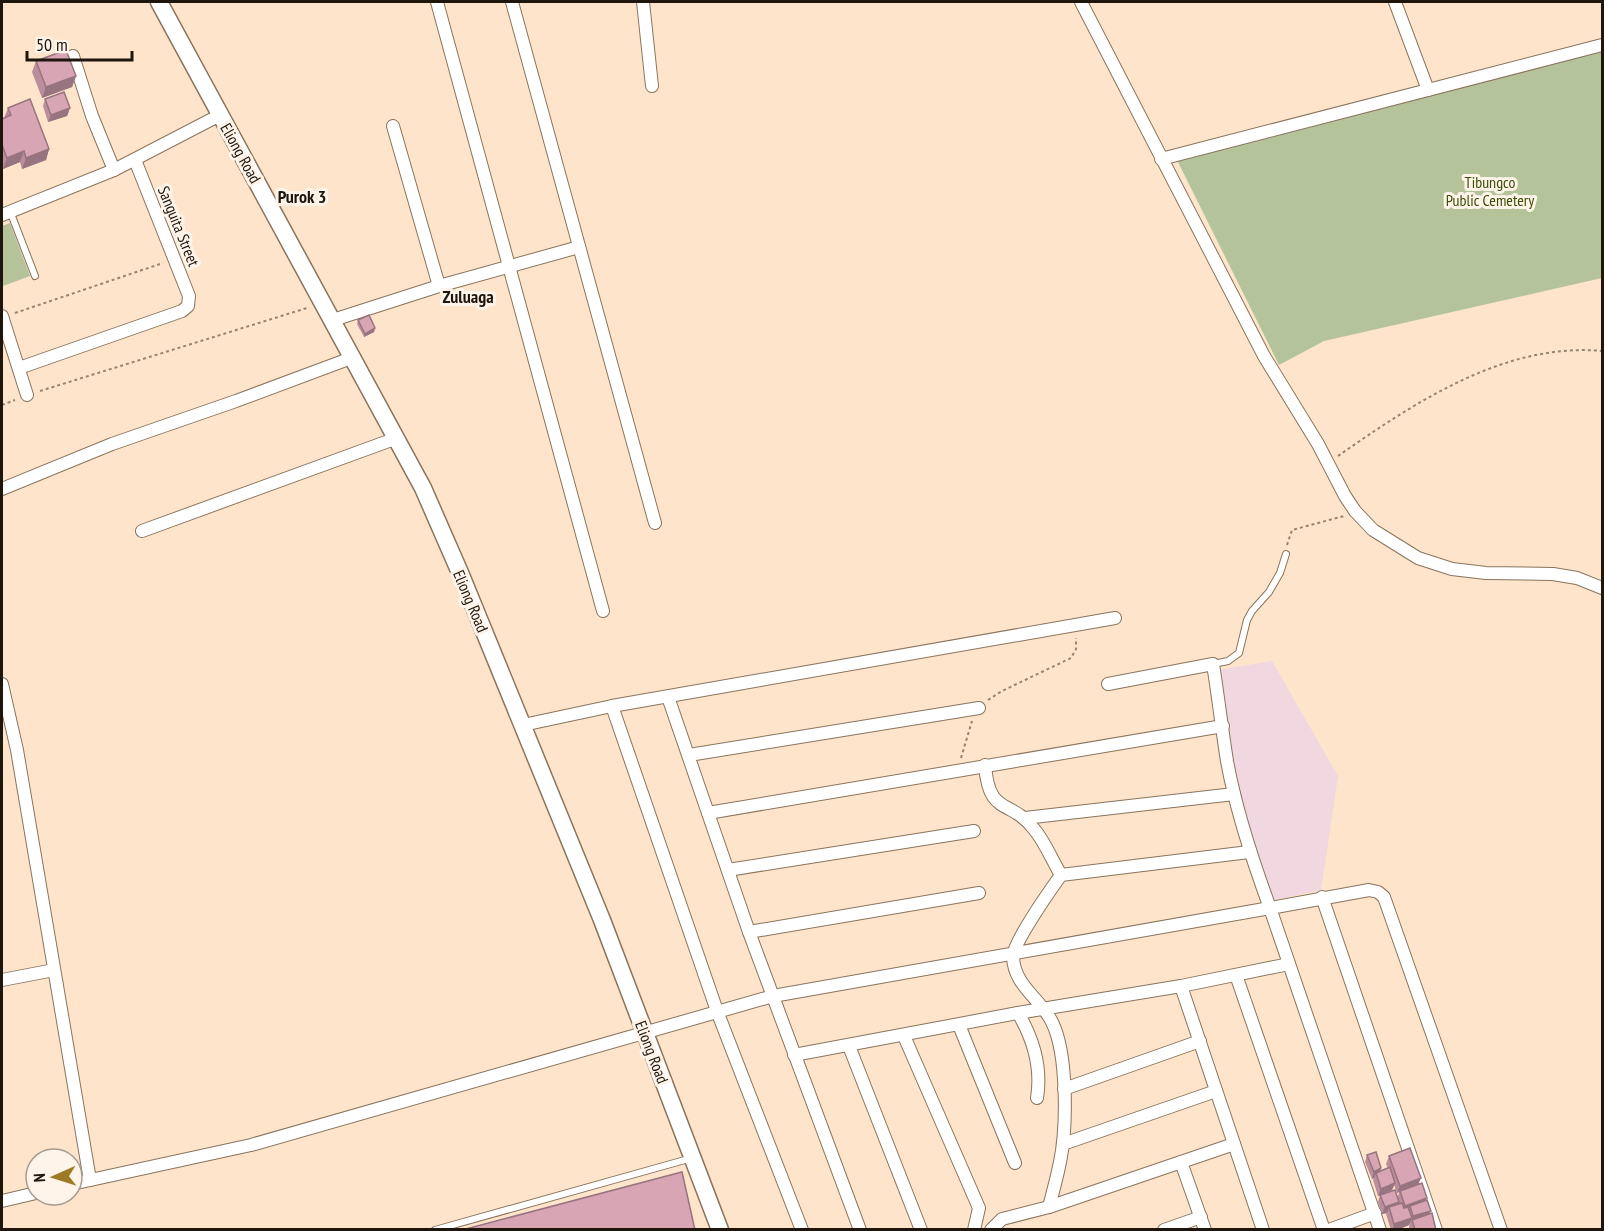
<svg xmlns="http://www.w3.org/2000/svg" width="1604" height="1231" font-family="'PT Sans Narrow',sans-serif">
	<rect width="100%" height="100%" fill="#fde4ca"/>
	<polygon fill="#f0d7e0" points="1272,661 1338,776 1321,890 1273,900 1255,851 1236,783 1218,670"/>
	<g fill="#b5c39b">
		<polygon points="1602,49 1602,278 1324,341 1279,365 1176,158"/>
		<polygon points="10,223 30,276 3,286 2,226"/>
	</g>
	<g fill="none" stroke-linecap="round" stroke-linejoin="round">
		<g stroke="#8a745d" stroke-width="8">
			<g id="lane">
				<polyline points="10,211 35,276"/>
				<polyline points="1213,664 1228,661 1239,653 1247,620 1252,611 1269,592 1280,573 1286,554"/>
				<polyline points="435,1230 692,1158"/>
			</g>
		</g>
		<g stroke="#8a745d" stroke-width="14">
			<g id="street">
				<polyline points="437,2 603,611"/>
				<polyline points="512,2 655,523"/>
				<polyline points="643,2 652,86"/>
				<polyline points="1081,2 1264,356 1318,444 1345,496 1355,511 1373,530 1418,558 1452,569 1486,573 1553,574 1577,578 1602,588"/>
				<polyline points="1395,2 1428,90"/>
				<polyline points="73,56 92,116 114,170"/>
				<polyline points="393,126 439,286"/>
				<polyline points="1161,159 1602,45"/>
				<polyline points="2,215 114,170 220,115"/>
				<polyline points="2,316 27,395"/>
				<polyline points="333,320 439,286 579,247"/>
				<polyline points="19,368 182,311 188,306 189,296 135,160"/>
				<polyline points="2,489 112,444 236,401 354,357"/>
				<polyline points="142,531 397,438"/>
				<polyline points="2,684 17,750 90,1180"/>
				<polyline points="668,697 749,932 860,1230"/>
				<polyline points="612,706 717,1011 802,1230"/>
				<polyline points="523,725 612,706 1115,618"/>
				<polyline points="689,755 979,708"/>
				<path d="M985 765C989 817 1010 798 1034 829 1045 842 1052 860 1061 875 1051 889 1013 943 1013 957 1014 986 1041 999 1052 1022 1068 1054 1067 1128 1060 1162 1057 1177 1053 1192 1049 1207"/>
				<polyline points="708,813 1223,726"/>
				<polyline points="1025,818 1234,794"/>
				<polyline points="728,870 974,831"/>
				<polyline points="1061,875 1249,852"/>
				<polyline points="1322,897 1436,1230"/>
				<polyline points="749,932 979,893"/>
				<polyline points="1236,975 1324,1230"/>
				<polyline points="2,980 54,970"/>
				<polyline points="1181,986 1263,1230"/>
				<path d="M1018 1013C1034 1040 1042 1067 1037 1098"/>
				<polyline points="959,1025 1015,1163"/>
				<polyline points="904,1036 979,1208 974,1230"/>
				<polyline points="849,1046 921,1230"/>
				<polyline points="794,1055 1018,1013 1181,986 1289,964"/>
				<polyline points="1064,1089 1200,1041"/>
				<polyline points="1063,1144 1216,1091"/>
				<polyline points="1181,1162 1205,1230"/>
				<path d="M72 1184 251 1145 773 996 1270 908C1252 859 1236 811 1227 761 1222 729 1218 696 1213 664L1108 684"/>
				<polyline points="2,1201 36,1193"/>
				<polyline points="991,1230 1002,1219 1049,1207 1234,1144"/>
				<polyline points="1164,1230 1201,1217"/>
				<polyline points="1329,1230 1375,1213"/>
				<polyline points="1380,1230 1270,908 1369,890 1378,892 1384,897 1501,1230"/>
			</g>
		</g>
		<g stroke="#8a745d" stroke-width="19">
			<polyline id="secondary" points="159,2 423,488 461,575 602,920 720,1230"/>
		</g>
		<g stroke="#958472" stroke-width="2" stroke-dasharray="3 3" stroke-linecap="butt">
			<polyline points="15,313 163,263"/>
			<polyline points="40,391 307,308"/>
			<polyline points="2,405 15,400"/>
			<path d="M1338 456C1414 403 1505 342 1602 351"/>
			<polyline points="1287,545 1292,530 1344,516"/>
			<polyline points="988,700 1002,691 1071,658 1076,649 1076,638"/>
			<polyline points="961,758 972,721"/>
		</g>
		<use href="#lane" stroke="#fff" stroke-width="6"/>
		<use href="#street" stroke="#fff" stroke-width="12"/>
		<use href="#secondary" stroke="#fff" stroke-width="16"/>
	</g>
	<g fill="#ba8e9c">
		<polygon points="36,61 76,76 72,87 42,98 32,72"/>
		<polygon points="45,99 70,108 67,116 48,122 43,106"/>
		<polygon points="8,108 49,149 46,160 22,169 20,162 3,169 2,165 2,119 4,118"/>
		<polygon points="358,320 375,328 374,332 364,337 357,324"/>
		<polygon points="1367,1155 1381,1168 1380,1171 1388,1168 1386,1164 1389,1156 1419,1184 1436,1230 1410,1230 1409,1227 1410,1222 1409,1225 1397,1230 1391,1230 1386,1214 1387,1213 1382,1214 1378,1202 1380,1195 1398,1197 1399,1192 1397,1193 1394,1185 1392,1190 1378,1196 1373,1180 1374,1178 1372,1179 1365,1162"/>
	</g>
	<g fill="#97747f">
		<polygon points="76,76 72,87 42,98 46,87"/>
		<polygon points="70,108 67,116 48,122 51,115"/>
		<polygon points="49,149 46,160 22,169 26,158"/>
		<polygon points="24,151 20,162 3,169 7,158"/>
		<polygon points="375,328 374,332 364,337 365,334"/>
		<polygon points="1381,1168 1379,1175 1376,1173 1374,1178 1372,1179 1374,1172"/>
		<polygon points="1421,1178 1418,1185 1400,1191 1399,1192 1397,1193 1400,1186"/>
		<polygon points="1395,1183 1392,1190 1378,1196 1381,1189"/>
		<polygon points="1427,1198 1424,1205 1410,1206 1408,1211 1402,1213 1405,1206"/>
		<polygon points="1399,1202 1396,1209 1389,1207 1387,1213 1382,1214 1385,1207"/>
		<polygon points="1431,1211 1428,1218 1412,1221 1413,1216"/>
		<polygon points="1412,1218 1409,1225 1397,1230 1393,1230 1394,1224"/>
	</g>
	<g fill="#d8a5b5" stroke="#97747f" stroke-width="1.5">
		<polygon points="66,50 76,76 46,87 36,61"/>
		<polygon points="64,92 70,108 51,115 45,99"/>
		<polygon points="30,99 49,149 26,158 24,151 7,158 2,145 2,119 11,115 8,108"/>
		<polygon points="369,315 375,328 365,334 358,320"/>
		<polygon points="1410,1148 1421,1178 1400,1186 1389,1156"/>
		<polygon points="1376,1152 1381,1168 1374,1172 1367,1155"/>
		<polygon points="1390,1167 1395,1183 1381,1189 1376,1173"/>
		<polygon points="682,1172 695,1230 462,1230"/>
		<polygon points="1422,1183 1427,1198 1405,1206 1400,1191"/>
		<polygon points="1395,1190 1399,1202 1385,1207 1380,1195"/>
		<polygon points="1427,1200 1431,1211 1413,1216 1410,1206"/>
		<polygon points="1402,1203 1404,1208 1408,1207 1412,1218 1394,1224 1389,1207"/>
		<polygon points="1432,1213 1436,1230 1415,1230 1412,1220"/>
	</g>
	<g text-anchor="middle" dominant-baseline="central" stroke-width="6" stroke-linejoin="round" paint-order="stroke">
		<g font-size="16" fill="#1e160d" stroke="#fef4ea">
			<text transform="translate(241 153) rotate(61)">Eliong Road</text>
			<text transform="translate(179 226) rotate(68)">Sanguita Street</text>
			<text transform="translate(471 601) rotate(67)">Eliong Road</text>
			<text transform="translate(652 1052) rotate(69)">Eliong Road</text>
		</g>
		<g font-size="16" fill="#3a4c05" stroke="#fef4ea">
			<text x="1490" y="182">Tibungco<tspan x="1490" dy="18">Public Cemetery</tspan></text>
		</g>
		<g font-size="18" font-weight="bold" fill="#1e160d" stroke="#fef4ea">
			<text x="302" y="196">Purok 3</text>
			<text x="468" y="296">Zuluaga</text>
		</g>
	</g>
	<rect width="1604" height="1231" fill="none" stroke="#1e160d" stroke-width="6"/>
	<g transform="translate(54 1177) rotate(267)"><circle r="28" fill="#fef4ea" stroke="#a49b92" stroke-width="1.5"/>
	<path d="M0-4.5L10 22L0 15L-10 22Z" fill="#9d7b26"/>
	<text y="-9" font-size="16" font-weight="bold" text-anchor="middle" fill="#1e160d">N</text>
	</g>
	<path d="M27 51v9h105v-9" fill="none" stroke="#1e160d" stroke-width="3"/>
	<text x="36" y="51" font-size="18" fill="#1e160d" stroke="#fef4ea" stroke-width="4.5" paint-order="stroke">50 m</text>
</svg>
